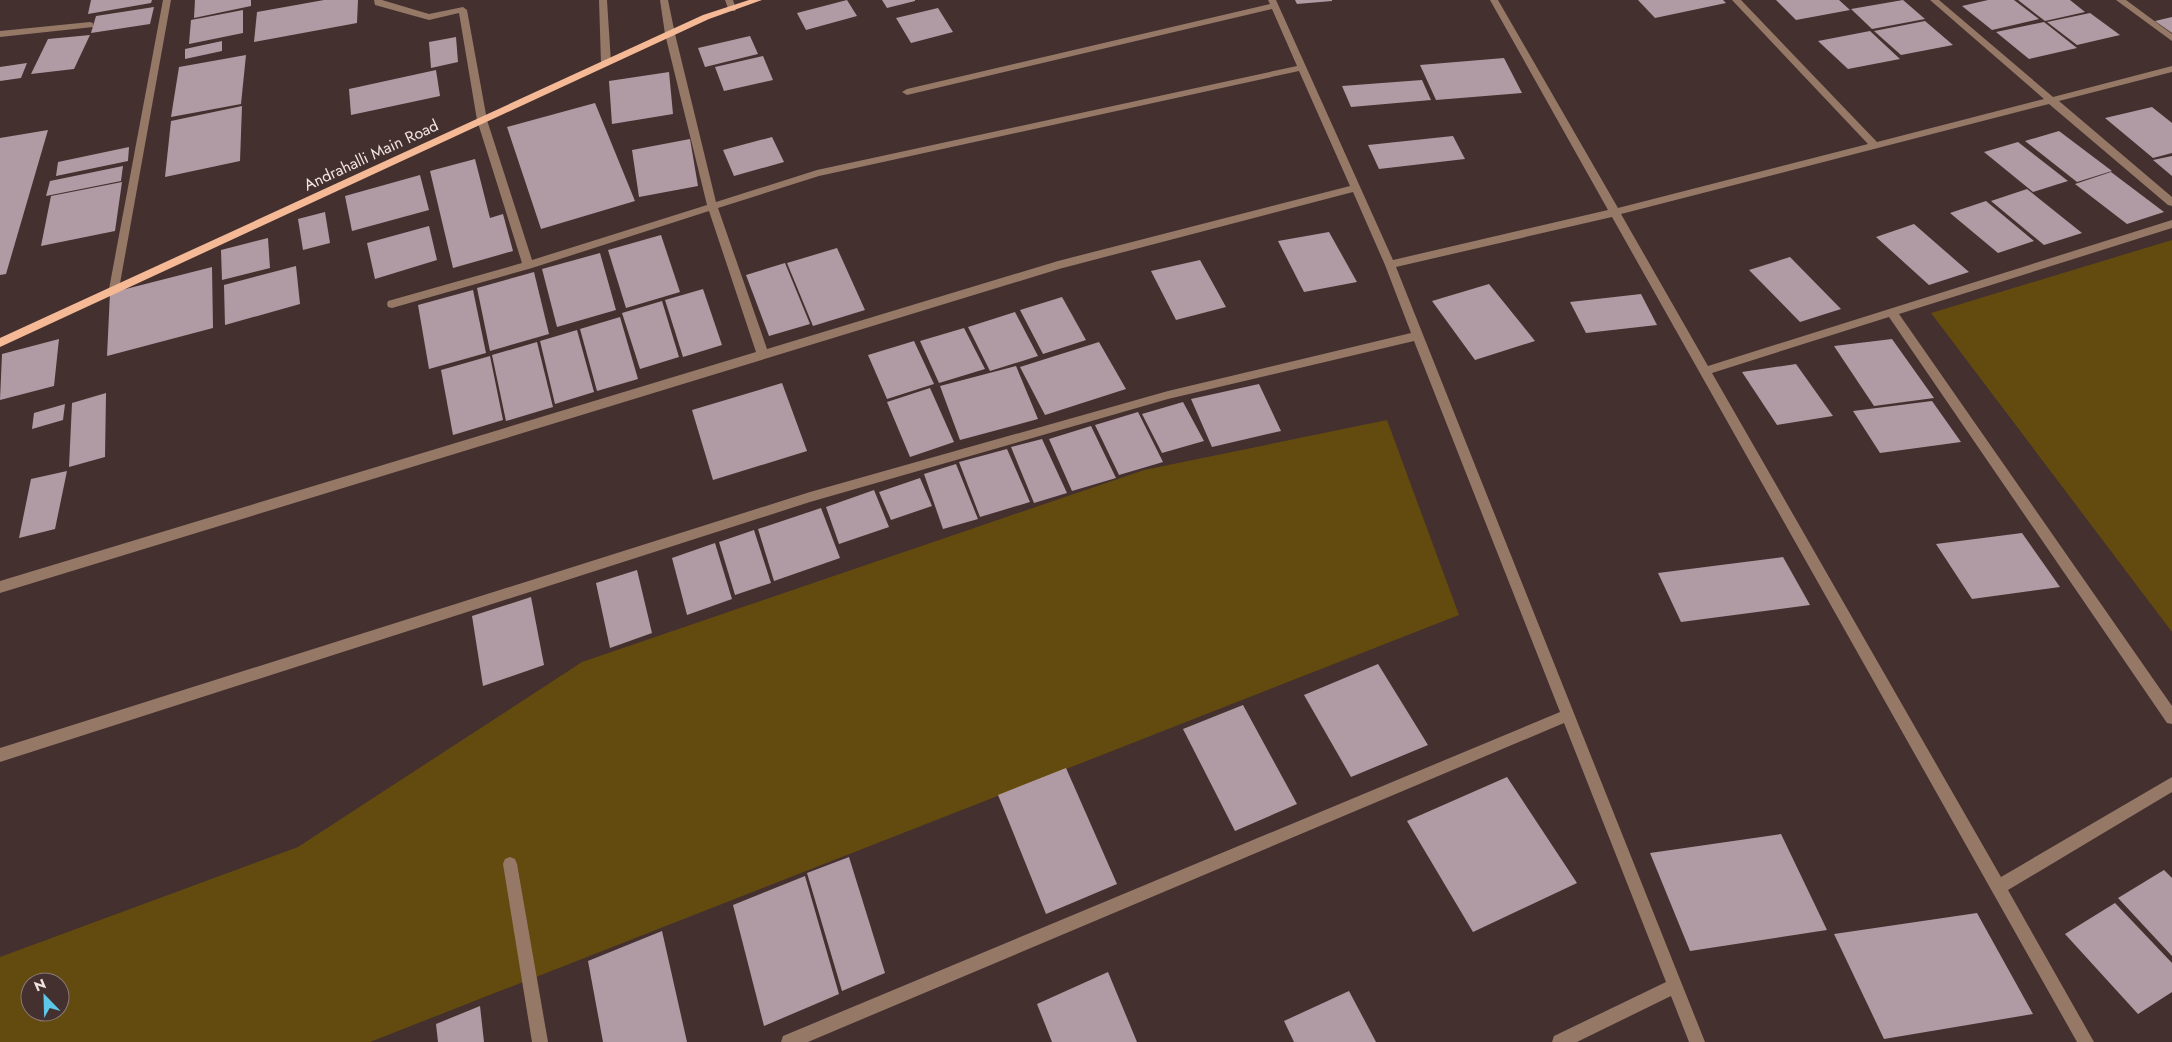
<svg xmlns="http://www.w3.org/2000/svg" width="2172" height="1042" font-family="Jost,sans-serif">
	<rect width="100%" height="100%" fill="#43302f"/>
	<g fill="#634a0f" fill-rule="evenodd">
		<polygon points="2172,240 2172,632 1931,313"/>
		<path d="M1387 420 1459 615 370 1042H0V957L298 847 582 662 1144 470ZM30 982H60V1012H30Z"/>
	</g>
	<g fill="#b09ba5">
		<polygon points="91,0 152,0 151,3 88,14"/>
		<polygon points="195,0 251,0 251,6 194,18"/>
		<polygon points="324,0 358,0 357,23 254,42 257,12"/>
		<polygon points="847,0 857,16 806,30 797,13"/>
		<polygon points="882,0 915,0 915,1 887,8"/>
		<polygon points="1295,0 1332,0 1332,1 1297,4"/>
		<polygon points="1638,0 1723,0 1726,3 1655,18"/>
		<polygon points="1776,0 1839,0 1850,10 1796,20"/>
		<polygon points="1903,0 1925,19 1872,29 1851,9"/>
		<polygon points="1988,0 2014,0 2039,19 1992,30 1962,6"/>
		<polygon points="2018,0 2070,0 2085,12 2045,21"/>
		<polygon points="154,7 150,24 91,33 96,16"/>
		<polygon points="938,8 953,32 911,43 896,18"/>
		<polygon points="243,10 243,33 189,44 191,20"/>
		<polygon points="2090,13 2120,35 2077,45 2047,22"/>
		<polygon points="2172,17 2172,33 2155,21"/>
		<polygon points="1925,21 1953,45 1901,55 1874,31"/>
		<polygon points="2044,22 2077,48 2029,59 1996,32"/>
		<polygon points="1870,31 1900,59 1848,69 1818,41"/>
		<polygon points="90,35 74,69 31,74 48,39"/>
		<polygon points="750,36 758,54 705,67 698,48"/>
		<polygon points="456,37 458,62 431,68 429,42"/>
		<polygon points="222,41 222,51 185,59 185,49"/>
		<polygon points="246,55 241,104 171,117 179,67"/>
		<polygon points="763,56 773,80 724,91 715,67"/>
		<polygon points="1504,58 1522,93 1436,100 1420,65"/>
		<polygon points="27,63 21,78 0,81 0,67"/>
		<polygon points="436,70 440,96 351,115 349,89"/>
		<polygon points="669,72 673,114 612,124 609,81"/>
		<polygon points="1422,80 1431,100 1351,107 1342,86"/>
		<polygon points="595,103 635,201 541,229 507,127"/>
		<polygon points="242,106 240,161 165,177 171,121"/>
		<polygon points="2152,107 2172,123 2172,153 2153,158 2105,118"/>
		<polygon points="48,130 6,274 0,275 0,138"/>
		<polygon points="2059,131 2112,171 2077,182 2025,141"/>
		<polygon points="1453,136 1465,159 1379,169 1368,145"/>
		<polygon points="772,137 784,162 734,176 723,150"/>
		<polygon points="690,139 698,186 639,197 632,150"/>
		<polygon points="2018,142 2068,181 2033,192 1984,152"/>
		<polygon points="129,147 128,161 56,176 58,162"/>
		<polygon points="2172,156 2172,176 2153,160"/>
		<polygon points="475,159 490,218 503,214 513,251 453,268 430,171"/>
		<polygon points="123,166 121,181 46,196 50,181"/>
		<polygon points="2111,172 2164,212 2127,224 2075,184"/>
		<polygon points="420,175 429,210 352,231 345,196"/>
		<polygon points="122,182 115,231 41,246 51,196"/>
		<polygon points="2027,189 2082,233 2044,245 1991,201"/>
		<polygon points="1986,201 2034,241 1998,253 1950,213"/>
		<polygon points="325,212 330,243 303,250 298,219"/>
		<polygon points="1914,224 1969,272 1929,285 1876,237"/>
		<polygon points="429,226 437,260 375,279 367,243"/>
		<polygon points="1329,232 1357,282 1304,292 1278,241"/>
		<polygon points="661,235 680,292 626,308 608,250"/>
		<polygon points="268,238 270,268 222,280 221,250"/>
		<polygon points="837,248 865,310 813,326 787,263"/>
		<polygon points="600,253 616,310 557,327 542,269"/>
		<polygon points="1790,257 1841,309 1800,322 1749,270"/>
		<polygon points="1200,260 1226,307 1176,320 1151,271"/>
		<polygon points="785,263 810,324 769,336 746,275"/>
		<polygon points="296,266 300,304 225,325 224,285"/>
		<polygon points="212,267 213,328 107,356 110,293"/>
		<polygon points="534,272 549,334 490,351 477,288"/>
		<polygon points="1489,284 1535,341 1475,360 1432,301"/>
		<polygon points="703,289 722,345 683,357 665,300"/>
		<polygon points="473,290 486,353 429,369 418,305"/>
		<polygon points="1641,294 1657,325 1586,333 1570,302"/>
		<polygon points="1062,297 1086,340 1043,354 1020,310"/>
		<polygon points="662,301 679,357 640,369 622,313"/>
		<polygon points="1015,312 1038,356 990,371 968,327"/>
		<polygon points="620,317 638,379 597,391 580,329"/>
		<polygon points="964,328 985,369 939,383 920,341"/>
		<polygon points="577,330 594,392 555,404 540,341"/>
		<polygon points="59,339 54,386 0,400 2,354"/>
		<polygon points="1892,339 1934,398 1874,406 1834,346"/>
		<polygon points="914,341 934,384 887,399 868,355"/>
		<polygon points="537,342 553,407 506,421 492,355"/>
		<polygon points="1099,342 1126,389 1045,415 1020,367"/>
		<polygon points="490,356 503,420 453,435 441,370"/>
		<polygon points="1796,364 1833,416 1777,425 1742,372"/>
		<polygon points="1016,366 1038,419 960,440 940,386"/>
		<polygon points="782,383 807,451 713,480 692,410"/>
		<polygon points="1259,384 1281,431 1212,447 1191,399"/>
		<polygon points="930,388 954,442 910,457 887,402"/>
		<polygon points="106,393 105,457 69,467 72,403"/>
		<polygon points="1932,401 1961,442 1880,453 1853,411"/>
		<polygon points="1183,402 1204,441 1162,453 1142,414"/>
		<polygon points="65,404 63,420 32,429 34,413"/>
		<polygon points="1138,412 1163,462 1119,475 1095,425"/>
		<polygon points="1091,426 1116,478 1072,491 1049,439"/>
		<polygon points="1042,439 1067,493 1034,503 1011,447"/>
		<polygon points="1007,449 1030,502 980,517 959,462"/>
		<polygon points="956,464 978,519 943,529 924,474"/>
		<polygon points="67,471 55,529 19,538 31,479"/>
		<polygon points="920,478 932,506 891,520 879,492"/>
		<polygon points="874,490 889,527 839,544 826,507"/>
		<polygon points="821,508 840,558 774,581 758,529"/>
		<polygon points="754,530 771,583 735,595 719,542"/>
		<polygon points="2022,533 2060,587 1972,599 1936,544"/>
		<polygon points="715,543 732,599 687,615 672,558"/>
		<polygon points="1783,557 1810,605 1681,622 1658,573"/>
		<polygon points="637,570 652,633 610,648 596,583"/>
		<polygon points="531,597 544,665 483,686 472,616"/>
		<polygon points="1378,664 1428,745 1351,777 1304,695"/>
		<polygon points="1243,705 1297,804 1235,831 1183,729"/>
		<polygon points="1066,768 1117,884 1046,914 998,795"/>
		<polygon points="1507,777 1577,883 1473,932 1407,821"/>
		<polygon points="1781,834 1827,930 1690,951 1650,853"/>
		<polygon points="849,857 885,973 842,991 807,873"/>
		<polygon points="2164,870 2172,878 2172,956 2118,898"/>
		<polygon points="805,876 839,994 764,1026 733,905"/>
		<polygon points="2115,903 2172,963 2172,992 2138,1014 2065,934"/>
		<polygon points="1977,913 2033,1014 1884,1039 1834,934"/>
		<polygon points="662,931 687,1042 603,1042 588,961"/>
		<polygon points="1108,972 1137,1042 1052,1042 1037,1004"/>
		<polygon points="1349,991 1376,1042 1294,1042 1284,1021"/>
		<polygon points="480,1006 484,1042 438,1042 436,1024"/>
	</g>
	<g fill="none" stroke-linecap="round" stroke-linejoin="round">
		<g fill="#967867" fill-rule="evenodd">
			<polygon points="163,0 171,0 119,289 114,293 109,289"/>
			<path d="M374 0H382L429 14 463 7 467 10 487 120 532 260 707 205 665 34 660 0H668L675 34 716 202 817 170 1297 66 1272 9 907 95 902 92 907 89 1270 4 1268 0H1276L1393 260 1608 210 1490 0H1498L1618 208 1868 144 1732 0H1741L1877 142 2044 99 1930 0H1939L2053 97 2172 66V72L2059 101 2172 197V206L2168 205 2049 104 1621 214 1708 366 2172 220V228L1899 314 2172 706V724L2167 723 1889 317 1712 373 2001 877 2172 777V792L2008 890 2094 1042H2077L1612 217 1396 267 1705 1042H1689L1671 996 1577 1042H1552L1554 1036 1666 982 1564 723 808 1042H781L783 1036 1560 712 1414 341 1168 399 810 502 0 762V748L810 492 1168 391 1411 333 1385 265 1353 192 1059 269 0 593V581L756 352 709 211 532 268 392 308 388 307 387 304 388 301 522 263 477 120 459 13 429 20 375 5ZM1299 71 1350 186 1058 261 767 349 718 208 819 176Z"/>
			<polygon points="599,0 607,0 611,63 606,66 601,63"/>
			<polygon points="725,0 733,0 736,9 735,11 729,11"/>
			<polygon points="2116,0 2126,0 2172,34 2172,41"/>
			<polygon points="90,22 93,23 93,27 0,37 0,31"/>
			<polygon points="510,857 515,859 517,864 548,1042 532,1042 503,864 505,859"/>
		</g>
		<polygon fill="#f6b995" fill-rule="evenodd" points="749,0 762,0 709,19 0,347 0,338 703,15"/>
	</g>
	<g text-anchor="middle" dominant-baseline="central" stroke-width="5" stroke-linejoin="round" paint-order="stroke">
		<g font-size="16" fill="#f1e4e3" stroke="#43302f">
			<text transform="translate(371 155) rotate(-25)">Andrahalli Main Road</text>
		</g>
	</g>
	<g transform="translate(45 997) rotate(337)"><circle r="24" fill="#43302f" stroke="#897877"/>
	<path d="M0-4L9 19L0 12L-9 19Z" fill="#5dc7e8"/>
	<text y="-8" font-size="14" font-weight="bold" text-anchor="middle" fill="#f1e4e3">N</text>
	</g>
</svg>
